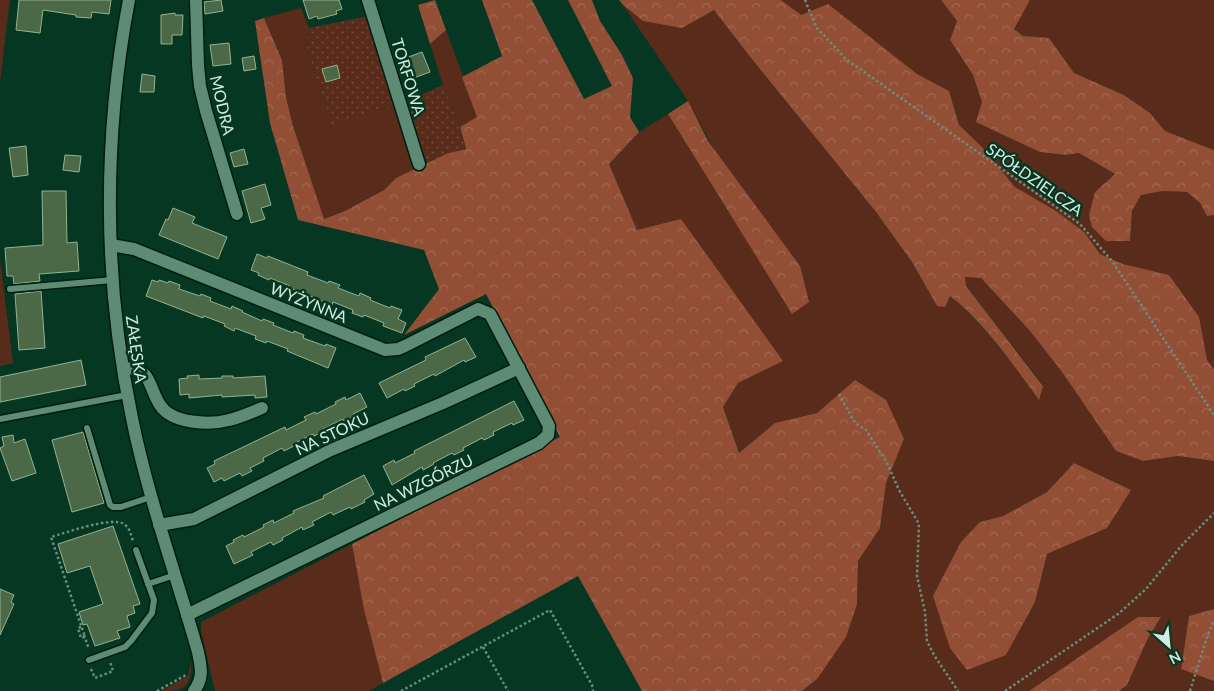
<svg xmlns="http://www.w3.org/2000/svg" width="1214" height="691" font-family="Lato,sans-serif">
	<defs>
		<pattern id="forest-crowns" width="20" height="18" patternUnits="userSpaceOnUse" patternTransform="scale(1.25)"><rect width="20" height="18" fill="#934f35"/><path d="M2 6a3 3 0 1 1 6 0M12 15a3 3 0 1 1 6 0" fill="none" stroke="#a16852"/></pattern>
		<pattern id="park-dots" width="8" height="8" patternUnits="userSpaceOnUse" patternTransform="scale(1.25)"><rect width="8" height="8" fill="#582b1a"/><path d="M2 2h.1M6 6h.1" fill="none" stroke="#6f4a3b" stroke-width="1.8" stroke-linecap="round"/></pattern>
	</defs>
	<rect width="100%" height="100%" fill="#063723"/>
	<g fill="#582b1a" fill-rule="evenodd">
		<polygon points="0,0 10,0 0,82"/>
		<polygon points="781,0 941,0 957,21 950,40 973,75 982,102 1066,155 1079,153 1116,175 1095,192 1130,241 1132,211 1141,195 1163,191 1187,192 1200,203 1207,216 1214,215 1214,369 1207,361 1202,342 1137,268 1123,264 1100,254 1083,232 1056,211 1015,187 982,147 959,125 949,91 801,15"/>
		<polygon points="1030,0 1214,0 1214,150 1165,131 1150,113 1124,95 1074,73 1049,39 1023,36 1014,29"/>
		<path d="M623 5 643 21 714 9 751 58 876 212 912 262 937 306 950 296C985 324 1011 363 1038 399L1043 385 966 286 964 277 981 278 1030 331 1062 372 1116 451 1143 461 1178 456 1214 461V609L1189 616 1181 669 1214 681V691H1119L1127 685 1148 638 1161 617 1078 659 1029 691H802L817 679 857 604 858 561 880 528 886 483 904 439 855 380 817 413 775 423 739 453 723 407 738 383 783 360 637 230 609 164 639 132 668 114 792 313 712 146 688 101ZM1074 463 1130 490 1107 528 1047 554 1035 602 1006 655 980 522 1003 516 1047 492Z"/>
		<polygon points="301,8 309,28 307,49 331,124 396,105 415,169 396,178 384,190 345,211 323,219 293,126 286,97 282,59 264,18"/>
		<polygon points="446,30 478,117 460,127 443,85 430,44"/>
		<polygon points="0,260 13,363 0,366"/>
		<polygon points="352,544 364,610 383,683 369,691 215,691 201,631 201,622"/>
		<path d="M191 662C192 672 190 687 178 690 173 691 166 691 161 691L188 676Z"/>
	</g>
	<g fill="url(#forest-crowns)">
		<polygon points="435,0 446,30 430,44 418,5"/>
		<polygon points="482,0 532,0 584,99 612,86 568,0 592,0 600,21 622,55 633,78 630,117 639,132 609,164 637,230 681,219 783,361 738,383 723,407 739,453 775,423 817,413 855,380 886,400 904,439 886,483 880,528 858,561 857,604 846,637 817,679 802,691 642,691 578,576 383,683 364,610 352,544 560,437 486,294 404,335 439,289 424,250 298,220 270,123 255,21 264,18 282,60 286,97 293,126 324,219 345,211 384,190 396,178 448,153 466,149 460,127 477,117 462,77 502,56"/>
		<path d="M619 0H781L801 15 828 4 917 74 949 91 959 125 982 147 1015 187 1056 211 1084 232 1100 254 1123 264 1169 275 1199 317 1207 360 1214 369V461L1178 456 1143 461 1116 451 1062 372 1030 331 981 278 965 277 966 286 1043 386 1039 400C1012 364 986 324 950 296L945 307 937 306 912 262 876 212 751 58 714 10 682 28 643 21 623 5Z"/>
		<polygon points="941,0 1030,0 1014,29 1023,36 1049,38 1074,73 1124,95 1150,113 1165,131 1214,150 1214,215 1207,216 1200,203 1187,192 1163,191 1141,195 1132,211 1130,241 1106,241 1092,227 1089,215 1095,192 1115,174 1079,153 1066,155 1040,152 976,122 982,102 973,75 950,40 957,21"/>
		<polygon points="688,101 708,141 800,266 809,302 792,314 668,114"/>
		<polygon points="1074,463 1131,490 1107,528 1047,554 1035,602 1006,655 967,670 950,648 933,596 961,542 980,522 1003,516 1047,492"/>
		<polygon points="1214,609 1214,681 1181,669 1189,616"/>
		<polygon points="1138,617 1161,617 1148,638 1127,685 1119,691 1029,691"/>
	</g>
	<g fill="url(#park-dots)">
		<polygon points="369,16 396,105 331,125 307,49 309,28"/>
		<polygon points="443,85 460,127 466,149 448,153 427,163 405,102"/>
	</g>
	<g fill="#4c6947" stroke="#94b38f">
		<polygon points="19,0 111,0 109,14 92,12 91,18 76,17 76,15 43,10 40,33 16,30"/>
		<polygon points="221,0 223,11 205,14 204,2"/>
		<polygon points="303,0 339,0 342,9 336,11 337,14 318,19 317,16 309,19"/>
		<polygon points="175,13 175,15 183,15 182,35 172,35 172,44 161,44 161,15"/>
		<polygon points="229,43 231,64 213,66 210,45"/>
		<polygon points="422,52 430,72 411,79 403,59"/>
		<polygon points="254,56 256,69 244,71 242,58"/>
		<polygon points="337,65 340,78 326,82 322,69"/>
		<polygon points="142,74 155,76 154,92 140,92"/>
		<polygon points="26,146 28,175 13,177 9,148"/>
		<polygon points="244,149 248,164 234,167 230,153"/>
		<polygon points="65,155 81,156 79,172 63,170"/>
		<polygon points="265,184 271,205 261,208 265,219 251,223 242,191"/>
		<polygon points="42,191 66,191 67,243 77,242 79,271 39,274 40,281 14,284 13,276 7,276 5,248 43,245"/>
		<polygon points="173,208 195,217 192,223 227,237 218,259 159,235 166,219 168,220"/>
		<polygon points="257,254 267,258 268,256 308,272 307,275 328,283 329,281 340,285 338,288 359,296 360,293 371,298 370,300 390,308 391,306 402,310 398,319 406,323 402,333 383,326 384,323 364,315 363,317 352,313 353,310 333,302 332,305 290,288 290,286 270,278 269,280 258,275 259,273 251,270"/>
		<polygon points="152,280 158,282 159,280 168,283 169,281 180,285 179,289 200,296 201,294 211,298 210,301 231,309 232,306 243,311 242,312 262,321 263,319 274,323 273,325 293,333 294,331 304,335 303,338 325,346 326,344 336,348 328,368 287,351 288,349 267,341 266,343 255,339 256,336 235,328 234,331 224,326 225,324 204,316 203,318 146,296"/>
		<polygon points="41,291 45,348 19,350 15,294"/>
		<polygon points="465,338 476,357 465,362 464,360 435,376 434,374 414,384 415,386 405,391 404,389 387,398 379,383 426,360 425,357"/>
		<polygon points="81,360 86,385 0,402 0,377"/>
		<polygon points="199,375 199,379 222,378 222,376 233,376 233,378 265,376 267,397 255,398 255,395 222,397 222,395 189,398 189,394 180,395 179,379 188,378 187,376"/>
		<polygon points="360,393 367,407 353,414 354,416 344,421 343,419 323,429 324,431 314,436 313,434 293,444 294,446 284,451 282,448 263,458 264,461 250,468 252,471 242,476 240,473 224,481 222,478 214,482 207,468 215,464 214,461 285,427 286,430 306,420 304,417 315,412 316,414 336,404 335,402 345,397 346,400"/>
		<polygon points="514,401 524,420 513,425 512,423 493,432 494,435 484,440 482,438 463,448 464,450 454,455 452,453 433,463 434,464 423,470 422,467 392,485 383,466 394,460 395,463 415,453 414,451"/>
		<polygon points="83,432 104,503 72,512 52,440"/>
		<polygon points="13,435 14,443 25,439 36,473 12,481 0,448 4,446 2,437"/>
		<polygon points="364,475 374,494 364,500 365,502 351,509 350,507 333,515 331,512 312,522 314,525 303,530 302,527 282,538 283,540 273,545 271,542 251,552 253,555 234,564 226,546 234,542 233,540 243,535 244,537 264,527 263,525 273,520 274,523 294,513 293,511 324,498 323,496"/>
		<polygon points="113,526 140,604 133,606 135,613 127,616 130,627 117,631 120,638 95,646 87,624 83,625 79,612 103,604 90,566 67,573 58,544"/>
		<polygon points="0,589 14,595 11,602 14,604 0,635"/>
	</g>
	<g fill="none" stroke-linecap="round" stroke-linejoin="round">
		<g stroke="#001d0e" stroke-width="9">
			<g id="service">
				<polyline points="10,289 113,280"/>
				<polyline points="0,419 127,395"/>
				<polyline points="87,428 110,505 113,507 121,507 151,497"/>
				<polyline points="148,584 175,575"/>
				<polyline points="89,660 125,647 131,641 152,613 154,600 136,550"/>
			</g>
		</g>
		<g stroke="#001d0e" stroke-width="15">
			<g id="minor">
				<path d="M129 0C103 137 103 281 132 418 148 498 176 574 198 652 201 667 204 678 194 691"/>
				<polyline points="196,0 198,65 200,86 206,111 237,214"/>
				<polyline points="368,0 419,164"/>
				<polyline points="111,245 134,249 385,350 398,349 405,346 478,309 490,314 549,426 548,435 539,443 187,615"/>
				<path d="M123 368C153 368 147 385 160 405 172 424 210 425 229 420 241 417 252 412 262 408"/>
				<polyline points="159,525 194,519 331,450 443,403 519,368"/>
			</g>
		</g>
		<g stroke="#6a8e7e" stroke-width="2.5" stroke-dasharray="2.5 2.5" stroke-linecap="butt">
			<polyline points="805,0 816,27 847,60 1080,224 1112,261 1214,415"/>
			<polyline points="839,394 855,423 866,430 887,463 899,490 919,524 917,576 925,612 927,641 934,655 958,691"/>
			<path d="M81 627 78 628 81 638 85 637 51 537C65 533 112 516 124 524 130 528 131 535 133 541"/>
			<polyline points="84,635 89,649"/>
			<polyline points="483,647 508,691"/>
			<polyline points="91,669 95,678 113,671 110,662"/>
			<polyline points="157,691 186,675"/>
			<polyline points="401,691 550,610 592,685 593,691"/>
			<polyline points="1005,691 1118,614 1146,589 1182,545 1214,513"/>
			<polyline points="1190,691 1207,637 1214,620"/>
		</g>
		<use href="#service" stroke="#5d8b73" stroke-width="6"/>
		<use href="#minor" stroke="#5d8b73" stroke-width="12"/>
	</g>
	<g text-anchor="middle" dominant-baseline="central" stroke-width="5" stroke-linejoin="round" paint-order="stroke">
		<g font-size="16" fill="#d4ecdf" stroke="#063723">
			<text transform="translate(409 77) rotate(73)">TORFOWA</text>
			<text transform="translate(223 105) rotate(77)">MODRA</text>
			<text transform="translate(1035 179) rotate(35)">SPÓŁDZIELCZA</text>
			<text transform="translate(309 302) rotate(22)">WYŻYNNA</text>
			<text transform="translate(137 349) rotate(82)">ZAŁĘSKA</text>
			<text transform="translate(332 433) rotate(-25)">NA STOKU</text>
			<text transform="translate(423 482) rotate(-26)">NA WZGÓRZU</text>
		</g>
	</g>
	<g transform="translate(1169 646) rotate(153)" stroke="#063723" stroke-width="4" paint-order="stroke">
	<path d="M0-4L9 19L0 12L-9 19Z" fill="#d4ecdf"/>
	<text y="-8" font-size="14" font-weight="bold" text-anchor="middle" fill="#d4ecdf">N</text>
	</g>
</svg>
